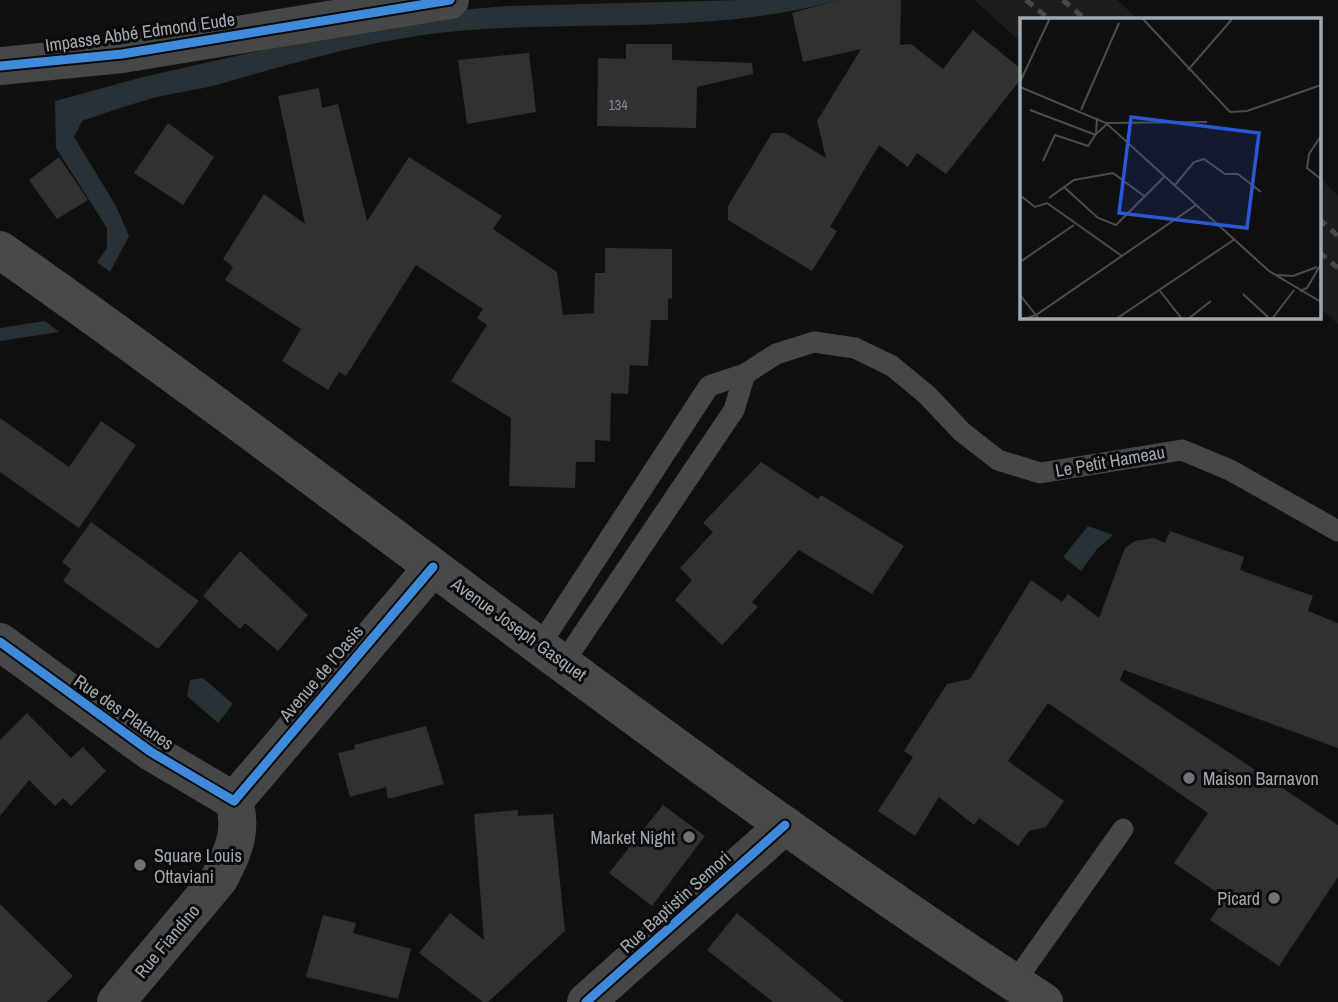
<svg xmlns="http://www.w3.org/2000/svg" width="1338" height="1002" font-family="'Archivo Narrow',sans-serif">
	<rect width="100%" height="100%" fill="#101011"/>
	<g fill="#1d1d1f">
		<polygon points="974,0 1117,0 1138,19 1021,19 1021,42"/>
		<polygon points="1319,178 1338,195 1338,324 1319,307"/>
	</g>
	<g fill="#283135">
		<path d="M742 0H838C714 35 585 20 458 31 377 38 298 62 220 84 195 91 168 93 143 101 122 107 102 114 82 121L74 137 116 206 129 236 110 272 97 262 107 248V228L56 148 55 101 143 77 391 21 459 10 508 6Z"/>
		<polygon points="45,321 59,332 0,341 0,328"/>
		<polygon points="1088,526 1113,535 1097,549 1081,571 1063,557"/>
		<polygon points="203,678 233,704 218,723 187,696 190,680"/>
	</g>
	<g fill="#313133">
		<polygon points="838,0 901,0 900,45 911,44 943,69 973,30 1021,69 1021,79 946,174 917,153 908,167 879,145 830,227 837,231 812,271 728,220 728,206 772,133 785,133 826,158 817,121 861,49 803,62 792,13"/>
		<polygon points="626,44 672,44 672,60 752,63 753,74 697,87 696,128 597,126 598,58 626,59"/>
		<polygon points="529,53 536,112 467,124 458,60"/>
		<polygon points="319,88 322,108 338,104 367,221 409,157 502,216 493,229 557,272 563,315 594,313 595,273 605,273 605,248 672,249 672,299 668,298 668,320 651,320 648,366 630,365 628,394 611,393 610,441 595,440 595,462 576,462 575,488 509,486 511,418 451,381 487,325 477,318 483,309 416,265 346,376 339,372 328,390 282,361 301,329 225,280 233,267 223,259 264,194 305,224 278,96"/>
		<polygon points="168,123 214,157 183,205 134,173"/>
		<polygon points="59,157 88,200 57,219 29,180"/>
		<polygon points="0,418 69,467 101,421 136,445 79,528 0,472"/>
		<polygon points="761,462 818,499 821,495 904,546 872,594 799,550 752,602 758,607 722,645 675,600 692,580 680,568 713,532 703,523"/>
		<polygon points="91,522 199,601 158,649 63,581 71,569 62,562"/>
		<polygon points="1170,531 1244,557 1240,570 1313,596 1308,611 1338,623 1338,748 1124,670 1120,680 1338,825 1338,877 1279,966 1210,920 1225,898 1174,863 1208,813 1048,703 1008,761 1064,801 1046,827 1029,831 1018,846 979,818 974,825 939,797 915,836 878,811 913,757 904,751 947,684 970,679 1031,580 1062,602 1068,594 1099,618 1125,548 1135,541 1154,538 1165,543"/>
		<polygon points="240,551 308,615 278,651 245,623 240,629 203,596"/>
		<polygon points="27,713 71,758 83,747 106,771 71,806 63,798 55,806 29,780 0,816 0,740"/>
		<polygon points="426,726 444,784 388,799 386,787 350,797 338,753 355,749 354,745"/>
		<polygon points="663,805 705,836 652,906 609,873"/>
		<polygon points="518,810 518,816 553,814 565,931 488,1002 483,1002 419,953 450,913 484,940 474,814"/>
		<polygon points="0,904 73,976 47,1002 0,1002"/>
		<polygon points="737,913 844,1002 773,1002 707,950"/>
		<polygon points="323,915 356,923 353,933 411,949 398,999 306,977"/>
	</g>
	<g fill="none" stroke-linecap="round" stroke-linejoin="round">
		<g stroke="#454749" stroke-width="21">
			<polyline points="540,645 709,386 745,374 776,354 814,342 855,348 892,366 927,395 962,432 998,460 1040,473 1182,450 1230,470 1338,531"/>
			<polyline points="564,662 734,410 745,374"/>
			<polyline points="1014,983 1123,829"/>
		</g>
		<g stroke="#454749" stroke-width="38">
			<polyline points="0,66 122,54 450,0"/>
			<polyline points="0,642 151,752 234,801"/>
			<polyline points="234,801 433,567"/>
			<path d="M116 1002 219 879C233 853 243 830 234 801"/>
			<polyline points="586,1002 785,825"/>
		</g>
		<path stroke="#47494b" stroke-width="38" d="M0 250C351 496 684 769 1044 1002"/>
		<g stroke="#454749" stroke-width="5" stroke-dasharray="9 7" stroke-linecap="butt">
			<polyline points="1026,0 1049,19"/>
			<polyline points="1063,0 1085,19"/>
			<polyline points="1319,219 1338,236"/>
			<polyline points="1319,252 1338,268"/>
		</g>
		<g stroke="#0b0b0c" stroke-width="13">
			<g id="cycleway">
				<polyline points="0,66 122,54 450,0"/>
				<polyline points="0,642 151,752 234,801 433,567"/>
				<polyline points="586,1002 785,825"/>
			</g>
		</g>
		<use href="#cycleway" stroke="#408adc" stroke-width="9"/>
	</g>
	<g fill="#6e7379" stroke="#0b0b0c" stroke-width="2.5">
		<circle cx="1189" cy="778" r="7"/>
		<circle cx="689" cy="837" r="7"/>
		<circle cx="140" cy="865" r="7"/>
		<circle cx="1274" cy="898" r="7"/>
	</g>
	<g text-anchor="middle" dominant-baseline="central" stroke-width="6" stroke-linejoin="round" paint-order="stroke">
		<g font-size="14" fill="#858b92">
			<text x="618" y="105">134</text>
		</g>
		<g font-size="18" fill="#a1a9b1" stroke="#0b0b0c">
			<text transform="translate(140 32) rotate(-8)">Impasse Abbé Edmond Eude</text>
			<text transform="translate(1110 461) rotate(-10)">Le Petit Hameau</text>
			<text transform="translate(519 629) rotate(36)">Avenue Joseph Gasquet</text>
			<text transform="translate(321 673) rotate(-50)">Avenue de l'Oasis</text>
			<text transform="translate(124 712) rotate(35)">Rue des Platanes</text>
			<text transform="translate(675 902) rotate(-42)">Rue Baptistin Semori</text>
			<text transform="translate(167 941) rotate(-50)">Rue Fiandino</text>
		</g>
		<g font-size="18" fill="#a1a9b1" stroke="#0b0b0c" text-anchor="start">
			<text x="1203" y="778">Maison Barnavon</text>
			<text x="675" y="837" text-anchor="end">Market Night</text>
			<text x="154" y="855">Square Louis<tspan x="154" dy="21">Ottaviani</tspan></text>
			<text x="1260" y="898" text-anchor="end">Picard</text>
		</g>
	</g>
	<g transform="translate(1020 18)">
		<rect width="301" height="301" fill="#101011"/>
		<path fill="none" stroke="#4a4d51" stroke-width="2" d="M122 0 210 94 227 93 301 67M168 52 213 0M0 64 30 0M0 69 86 105 249 253 301 284M10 92 76 117M61 92 99 5M77 100 76 116 87 106M86 105 187 104M301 118 289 136 287 150 301 161M23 143 35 117 68 128 76 116M155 167 174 144 184 141 205 156H218L241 174M44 169 78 200 96 207 145 158M1 178 15 189 27 185 102 238M29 180 54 162 93 155 124 178M0 244 54 207M256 257 273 258 297 249M140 273 162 301M280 273 287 270 301 246M223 276 250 301M0 277 19 301M4 301 16 297 176 187M96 301 215 221M168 301 191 283M252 301 274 272"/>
		<path fill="#2a57d4" fill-opacity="0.15" stroke="#2a57d4" stroke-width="3.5" d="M111 99 239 115 227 210 99 195Z"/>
		<rect width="301" height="301" fill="none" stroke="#a1a9b1" stroke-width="3.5"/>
	</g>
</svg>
